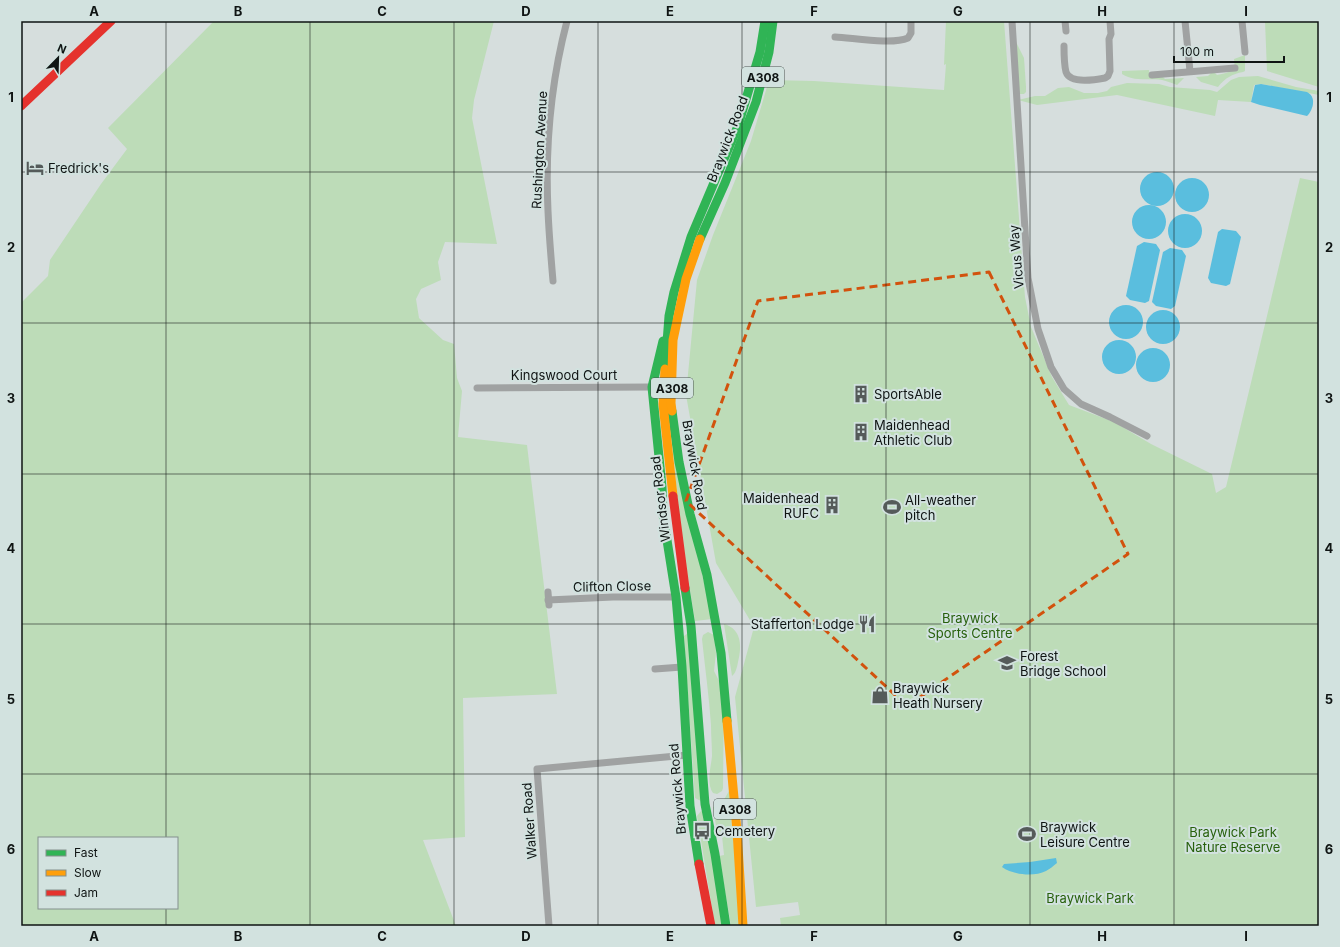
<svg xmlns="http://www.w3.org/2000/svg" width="1340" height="947" font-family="Inter,sans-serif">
	<rect width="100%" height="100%" fill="#d6dedd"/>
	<g fill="#bddcb8" fill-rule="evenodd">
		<path d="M214 21H494L474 100 472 118 497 244 445 242 438 262 441 280 421 289 416 299 419 318 443 340 454 344 457 378 462 391 458 437 527 445 557 694 463 698 465 837 423 840 456 926H21V303L48 276 50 260 101 184 127 149 108 128ZM39 838H177V908H39Z"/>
		<polygon points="946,21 1004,21 1025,297 1031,327 1052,377 1069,405 1114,422 1151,444 1212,474 1216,493 1226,487 1300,178 1319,182 1319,926 781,926 780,918 800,915 798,902 756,907 735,697 754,627 716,563 686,395 697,280 713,235 751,141 769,80 814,81 944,90 946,64 944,65"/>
		<polygon points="1265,21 1319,21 1319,87 1267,71"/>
		<polygon points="1016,42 1024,58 1026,87 1026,92 1024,94 1017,94"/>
		<path d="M1245 55V71L1243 72C1232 74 1225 78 1218 87L1201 82 1196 77 1208 76 1211 73H1215L1217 75C1224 74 1228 72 1235 70L1234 59Z"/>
		<path d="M1149 70 1150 78 1162 76 1165 79 1184 78 1177 85C1172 83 1167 81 1162 80 1149 78 1134 82 1122 74V71Z"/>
		<polygon points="1258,76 1296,87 1319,91 1319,95 1261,84 1254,85 1251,102 1218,100 1215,116 1117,95 1037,105 1018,100 1035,96 1045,96 1058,88 1069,87 1084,93 1098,93 1107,91 1111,87 1127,83 1159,84 1170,87 1210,90 1217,92 1231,80 1239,77"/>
		<polygon points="670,425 712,619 695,621 682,540"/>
		<path d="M724 624C742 629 742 647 738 662 737 667 736 673 732 676Z"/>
		<path d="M708 632 714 635 716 653 714 671 724 691 723 788 722 791 717 794 713 793C706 783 711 767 712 756 712 746 711 736 711 725 709 696 705 668 702 639L703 635Z"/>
		<polygon points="688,633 701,801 695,798 684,636"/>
		<polygon points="729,791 732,829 717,832 713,807 722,803"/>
		<polygon points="701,811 707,813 722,926 715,926 697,816"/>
		<polygon points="733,834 740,926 731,926 719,856 724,855 722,836"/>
	</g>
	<g fill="#5abede">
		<path d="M1261 84 1307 92C1317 97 1313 110 1307 116L1260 105 1251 102 1255 85Z"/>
		<circle cx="1157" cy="189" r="17"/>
		<circle cx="1192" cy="195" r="17"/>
		<circle cx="1149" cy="222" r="17"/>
		<circle cx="1185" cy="231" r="17"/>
		<polygon points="1222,229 1236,231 1241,237 1230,284 1226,286 1211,283 1208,278 1218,232"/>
		<polygon points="1144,242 1156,244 1160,250 1149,301 1145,303 1130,300 1126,296 1137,246"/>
		<polygon points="1170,248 1182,250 1186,256 1175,306 1171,309 1156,306 1152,302 1163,252"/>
		<circle cx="1126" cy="322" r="17"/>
		<circle cx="1163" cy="327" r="17"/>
		<circle cx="1119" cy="357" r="17"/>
		<circle cx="1153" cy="365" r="17"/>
		<path d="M1056 858 1057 863C1053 866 1050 869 1046 871 1034 877 1013 875 1002 867L1004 864 1030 862Z"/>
	</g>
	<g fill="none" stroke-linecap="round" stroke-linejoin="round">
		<g stroke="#a0a2a2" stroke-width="7">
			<polyline points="1012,21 1028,278 1038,329 1051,367 1064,389 1081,404 1110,417 1147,436"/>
			<polyline points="1065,21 1066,31"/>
			<polyline points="1185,21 1190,71"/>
			<polyline points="1242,21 1245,52"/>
			<path d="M835 37C854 38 892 45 908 38L911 33V21"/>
			<path d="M1064 46C1064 54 1064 64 1066 72 1070 84 1095 80 1105 78L1108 76 1110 71 1109 39 1111 34 1110 21"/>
			<polyline points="1152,75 1235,68"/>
			<path d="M553 281C551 258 549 234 548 211 545 147 551 82 567 21"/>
			<polyline points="477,388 652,387"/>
			<polyline points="548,592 549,605"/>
			<polyline points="548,600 613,597 676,597"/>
			<polyline points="655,669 682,667"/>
			<polyline points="549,926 537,769 687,755"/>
		</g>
		<g stroke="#30b455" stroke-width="9">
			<polyline points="700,239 725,183 756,102 769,52 773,21"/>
			<polyline points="663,341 652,387 662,487 663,515 676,597 682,667 690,806 699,864"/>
			<polyline points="665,369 669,316 674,292 691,237 738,126 760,52 765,21"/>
			<polyline points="672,411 679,462 690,514 707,575 721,653 727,721"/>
			<polyline points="685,588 691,626 705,804 715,854 726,926"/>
		</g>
		<g stroke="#ff9f0a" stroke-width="9">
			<polyline points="665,369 663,404 673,496"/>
			<polyline points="672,411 671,403 673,340 686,279 700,239"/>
			<polyline points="727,721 737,831 743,926"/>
		</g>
		<g stroke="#e5322d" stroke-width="9">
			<polyline points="21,106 111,21"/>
			<polyline points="673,496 685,588"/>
			<polyline points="699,864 711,926"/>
		</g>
	</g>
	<path fill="none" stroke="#d2520d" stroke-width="3" stroke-dasharray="8 5" stroke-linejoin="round" d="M989 272 1128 554 907 706 686 501 758 301Z"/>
	<path fill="none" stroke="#0f1413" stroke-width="1" stroke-opacity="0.55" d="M166 21V838M310 21V926M454 21V926M598 21V926M742 21V926M886 21V926M1030 21V926M1174 21V926M21 172H1319M21 323H1319M21 474H1319M21 624H1319M21 774H1319M166 908V926"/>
	<defs>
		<g id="hotel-bare" transform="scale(1.38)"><path d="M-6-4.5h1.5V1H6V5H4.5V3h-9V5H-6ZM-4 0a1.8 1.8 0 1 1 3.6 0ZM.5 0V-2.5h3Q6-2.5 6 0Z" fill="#555b5a" stroke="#d2e2df" stroke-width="2.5" paint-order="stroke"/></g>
		<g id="building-bare" transform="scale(1.38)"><path d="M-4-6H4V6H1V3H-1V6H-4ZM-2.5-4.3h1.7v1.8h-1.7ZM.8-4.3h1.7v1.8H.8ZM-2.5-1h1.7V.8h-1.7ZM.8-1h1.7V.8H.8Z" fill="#555b5a" stroke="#d2e2df" stroke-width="2.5" paint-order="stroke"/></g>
		<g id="stadium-bare" transform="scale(1.38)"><path d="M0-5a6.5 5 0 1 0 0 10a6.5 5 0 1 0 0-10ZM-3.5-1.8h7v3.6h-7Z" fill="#555b5a" stroke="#d2e2df" stroke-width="2.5" paint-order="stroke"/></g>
		<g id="restaurant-bare" transform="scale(1.38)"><path d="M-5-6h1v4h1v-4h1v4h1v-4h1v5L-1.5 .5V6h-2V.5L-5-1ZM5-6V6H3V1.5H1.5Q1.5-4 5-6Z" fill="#555b5a" stroke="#d2e2df" stroke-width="2.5" paint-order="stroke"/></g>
		<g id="school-bare" transform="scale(1.38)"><path d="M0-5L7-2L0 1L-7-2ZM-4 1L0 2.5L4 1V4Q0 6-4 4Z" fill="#555b5a" stroke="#d2e2df" stroke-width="2.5" paint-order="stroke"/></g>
		<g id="shop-bare" transform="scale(1.38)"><path d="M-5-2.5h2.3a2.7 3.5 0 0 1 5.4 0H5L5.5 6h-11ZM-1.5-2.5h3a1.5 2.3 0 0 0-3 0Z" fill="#555b5a" stroke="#d2e2df" stroke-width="2.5" paint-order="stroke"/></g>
		<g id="bus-bare" transform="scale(1.38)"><path d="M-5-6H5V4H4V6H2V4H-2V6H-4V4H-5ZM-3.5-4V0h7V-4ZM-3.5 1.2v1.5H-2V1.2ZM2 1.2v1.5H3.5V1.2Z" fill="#555b5a" stroke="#d2e2df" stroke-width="2.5" paint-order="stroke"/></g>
	</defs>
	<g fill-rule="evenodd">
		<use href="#hotel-bare" x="35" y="168"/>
		<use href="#building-bare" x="861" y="394"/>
		<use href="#building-bare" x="861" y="432"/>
		<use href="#building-bare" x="832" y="505"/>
		<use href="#stadium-bare" x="892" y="507"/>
		<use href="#restaurant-bare" x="867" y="624"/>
		<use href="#school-bare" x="1007" y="663"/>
		<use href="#shop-bare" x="880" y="695"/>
		<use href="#bus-bare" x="702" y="831"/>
		<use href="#stadium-bare" x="1027" y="834"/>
	</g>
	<g text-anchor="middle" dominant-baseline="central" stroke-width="4" stroke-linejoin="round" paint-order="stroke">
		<g fill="#d2e2df" stroke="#4a5250" stroke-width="1">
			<rect x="742" y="67" width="42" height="20" rx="3"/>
			<rect x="651" y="378" width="42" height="20" rx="3"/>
			<rect x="714" y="799" width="42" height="20" rx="3"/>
		</g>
		<g font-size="12" font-weight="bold" fill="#0f1413">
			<text x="763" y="77">A308</text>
			<text x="672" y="388">A308</text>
			<text x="735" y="809">A308</text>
		</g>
		<g font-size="13" fill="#0f1413" stroke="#d2e2df">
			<text transform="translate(727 139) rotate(-69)">Braywick Road</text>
			<text transform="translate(539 150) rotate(-87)">Rushington Avenue</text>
			<text transform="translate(1016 257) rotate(-95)">Vicus Way</text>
			<text x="564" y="375">Kingswood Court</text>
			<text transform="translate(695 465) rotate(80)">Braywick Road</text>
			<text transform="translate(660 499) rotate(-97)">Windsor Road</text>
			<text transform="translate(612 586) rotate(-1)">Clifton Close</text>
			<text transform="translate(677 789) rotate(-95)">Braywick Road</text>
			<text transform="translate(529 821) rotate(-94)">Walker Road</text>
		</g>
		<g font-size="13" fill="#0f1413" stroke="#d2e2df" text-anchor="start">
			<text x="48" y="168">Fredrick's</text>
			<text x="874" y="394">SportsAble</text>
			<text x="874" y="425">Maidenhead<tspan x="874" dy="15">Athletic Club</tspan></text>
			<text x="819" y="498" text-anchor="end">Maidenhead<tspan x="819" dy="15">RUFC</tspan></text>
			<text x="905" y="500">All-weather<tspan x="905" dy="15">pitch</tspan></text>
			<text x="854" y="624" text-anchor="end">Stafferton Lodge</text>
			<text x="1020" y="656">Forest<tspan x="1020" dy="15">Bridge School</tspan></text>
			<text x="893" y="688">Braywick<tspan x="893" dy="15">Heath Nursery</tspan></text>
			<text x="1040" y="827">Braywick<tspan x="1040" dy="15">Leisure Centre</tspan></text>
			<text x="715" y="831">Cemetery</text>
		</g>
		<g font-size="13" fill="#28610d" stroke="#d2e2df">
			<text x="970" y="618">Braywick<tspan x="970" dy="15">Sports Centre</tspan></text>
			<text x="1233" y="832">Braywick Park<tspan x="1233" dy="15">Nature Reserve</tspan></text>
			<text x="1090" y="898">Braywick Park</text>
		</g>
	</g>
	<rect width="1340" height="947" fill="none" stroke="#d2e2df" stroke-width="44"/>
	<rect x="38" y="837" width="140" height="72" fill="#d2e2df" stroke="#84908d"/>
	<rect x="46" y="850" width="20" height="6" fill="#30b455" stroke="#84908d"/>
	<text x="74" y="857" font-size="12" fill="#0f1413">Fast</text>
	<rect x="46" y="870" width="20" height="6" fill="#ff9f0a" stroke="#84908d"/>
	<text x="74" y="877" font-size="12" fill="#0f1413">Slow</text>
	<rect x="46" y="890" width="20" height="6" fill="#e5322d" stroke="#84908d"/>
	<text x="74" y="897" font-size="12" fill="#0f1413">Jam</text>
	<g transform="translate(58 58) rotate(23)" stroke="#d2e2df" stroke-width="3" paint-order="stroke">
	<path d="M0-3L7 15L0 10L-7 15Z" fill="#0f1413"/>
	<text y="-6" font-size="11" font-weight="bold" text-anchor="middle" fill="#0f1413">N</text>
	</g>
	<path d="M1174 56v6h110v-6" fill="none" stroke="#0f1413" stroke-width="2"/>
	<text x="1180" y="56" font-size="12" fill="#0f1413" stroke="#d2e2df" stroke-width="3" paint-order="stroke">100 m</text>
	<rect x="22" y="22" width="1296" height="903" fill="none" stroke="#0f1413" stroke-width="1.5"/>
	<g font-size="13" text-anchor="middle" font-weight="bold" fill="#0f1413">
		<text x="94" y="16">A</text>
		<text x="238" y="16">B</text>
		<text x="382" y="16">C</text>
		<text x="526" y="16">D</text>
		<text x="670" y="16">E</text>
		<text x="814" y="16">F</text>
		<text x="958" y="16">G</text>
		<text x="1102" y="16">H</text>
		<text x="1246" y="16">I</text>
		<text x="11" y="102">1</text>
		<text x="1329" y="102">1</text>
		<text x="11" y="252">2</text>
		<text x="1329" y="252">2</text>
		<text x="11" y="403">3</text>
		<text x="1329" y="403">3</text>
		<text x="11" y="553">4</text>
		<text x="1329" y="553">4</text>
		<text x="11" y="704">5</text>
		<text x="1329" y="704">5</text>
		<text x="11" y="854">6</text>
		<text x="1329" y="854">6</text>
		<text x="94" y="941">A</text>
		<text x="238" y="941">B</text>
		<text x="382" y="941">C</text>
		<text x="526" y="941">D</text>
		<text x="670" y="941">E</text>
		<text x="814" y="941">F</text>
		<text x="958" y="941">G</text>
		<text x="1102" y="941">H</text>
		<text x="1246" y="941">I</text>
	</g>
</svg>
